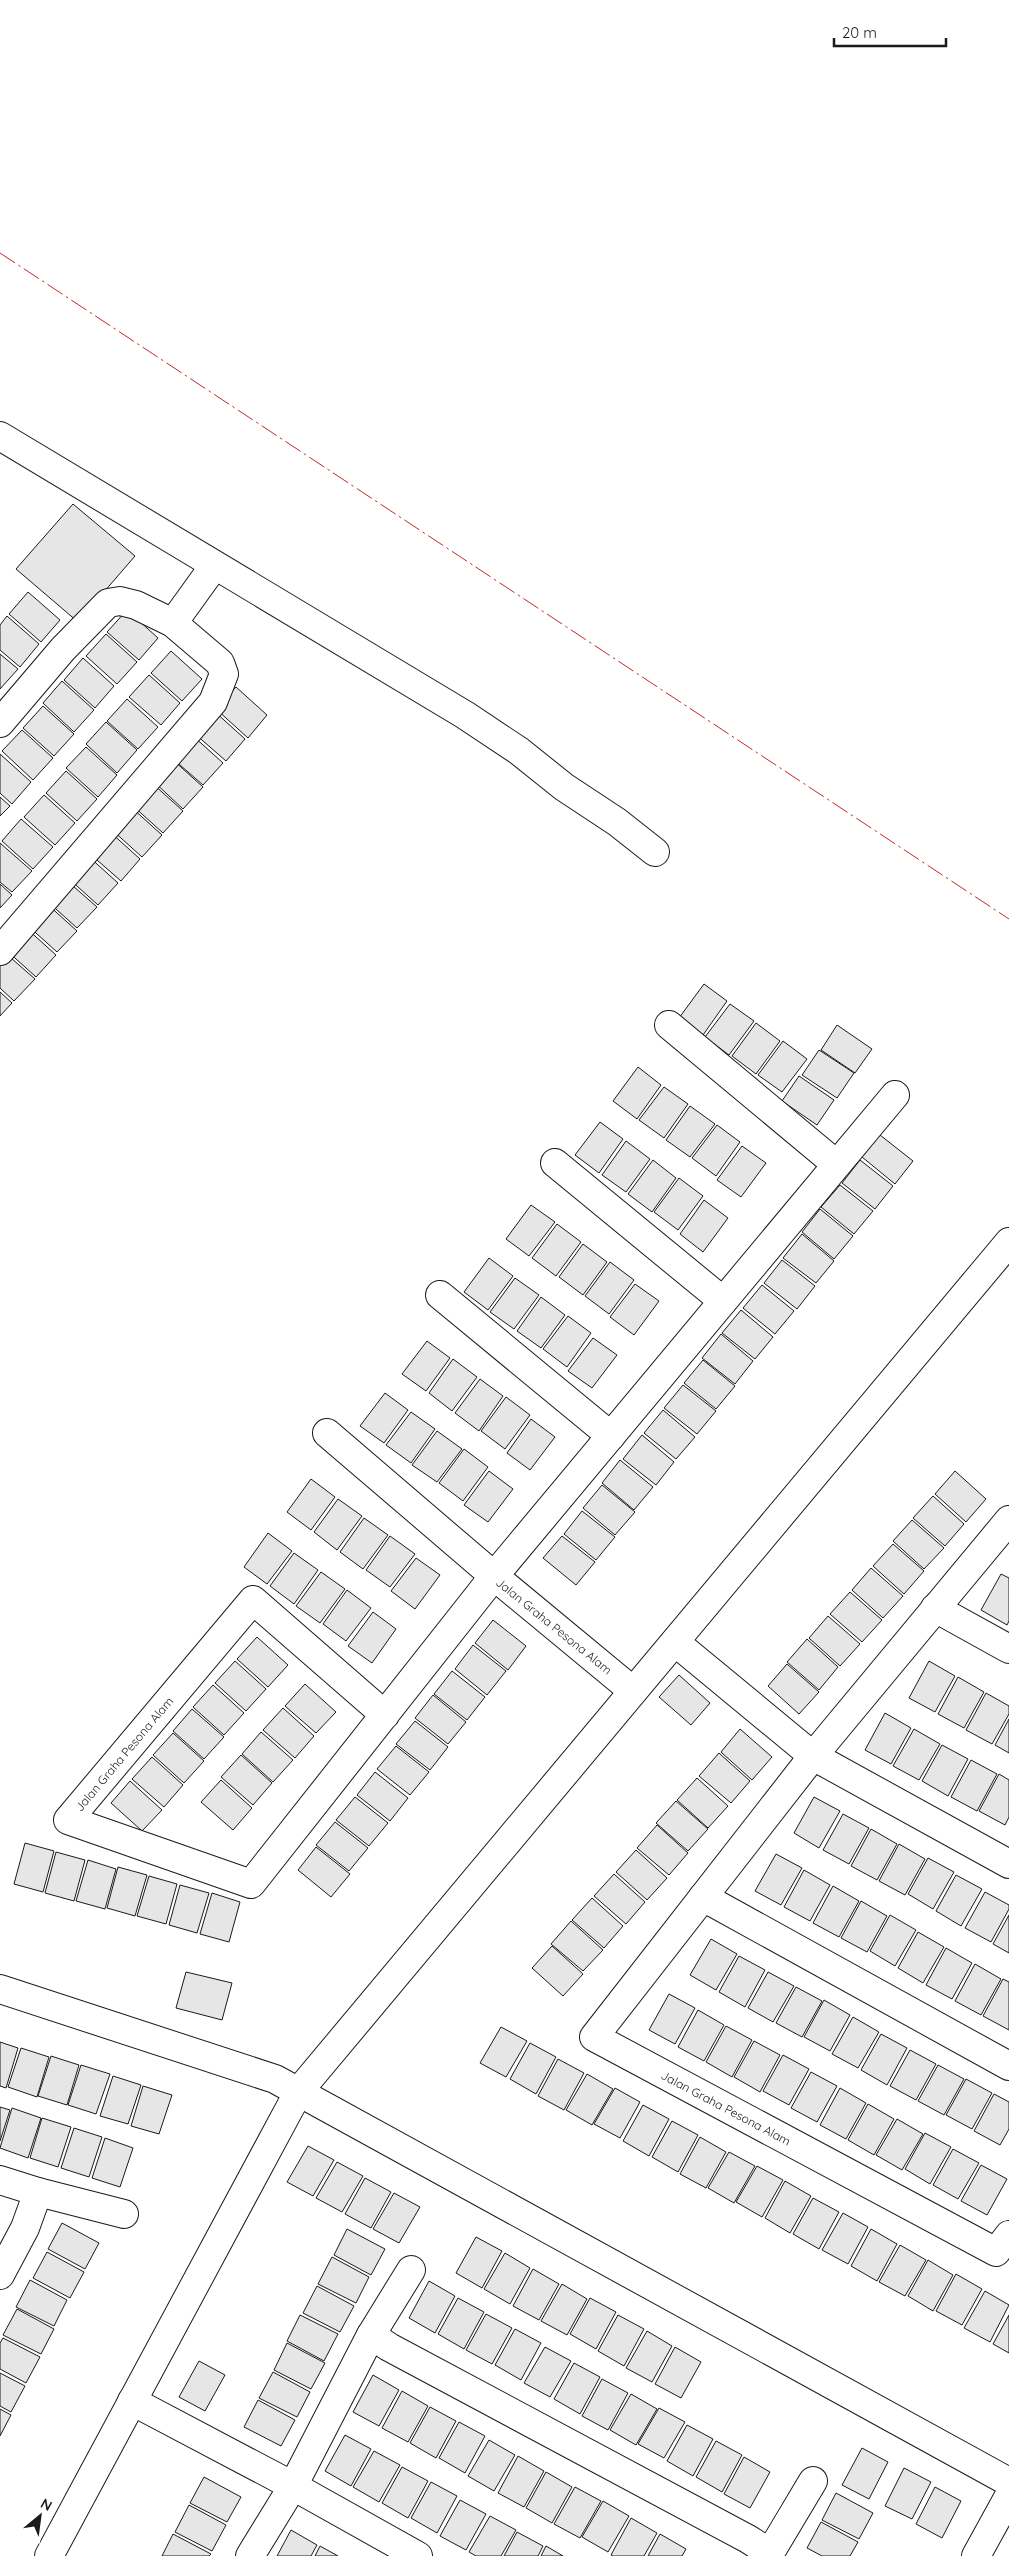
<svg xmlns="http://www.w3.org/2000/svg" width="1009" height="2556" font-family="Quicksand,sans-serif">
	<rect width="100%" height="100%" fill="#fff"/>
	<g fill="#e6e6e6" stroke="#1a1a1a">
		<polygon points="73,504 135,556 78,622 16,569"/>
		<polygon points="28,592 60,620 41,642 9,614"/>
		<polygon points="127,610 158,638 139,660 107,632"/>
		<polygon points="7,616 39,644 20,667 0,650 0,625"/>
		<polygon points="106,634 137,662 117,684 86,656"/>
		<polygon points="171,651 202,679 182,701 151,673"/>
		<polygon points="0,654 18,669 0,689"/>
		<polygon points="83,658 114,686 95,708 64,680"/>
		<polygon points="149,675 180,703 161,725 129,697"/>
		<polygon points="62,681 94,710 74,732 43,703"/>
		<polygon points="236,687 267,715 248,738 216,709"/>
		<polygon points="127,699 158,727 138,749 107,721"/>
		<polygon points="43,706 74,734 54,756 23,728"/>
		<polygon points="214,711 245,739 226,761 194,733"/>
		<polygon points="106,722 137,750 117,773 86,744"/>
		<polygon points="22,730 53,758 33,780 2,751"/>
		<polygon points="192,735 223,763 203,785 172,758"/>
		<polygon points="86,747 117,775 98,797 66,768"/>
		<polygon points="0,754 31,782 12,804 0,793"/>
		<polygon points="172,759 203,787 183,809 152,780"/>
		<polygon points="66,771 97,799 77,821 46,793"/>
		<polygon points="152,783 183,811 163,833 132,805"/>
		<polygon points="44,795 75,823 55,845 24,817"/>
		<polygon points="0,797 10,806 0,816"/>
		<polygon points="131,807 162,835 142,857 111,829"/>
		<polygon points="21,819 53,847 33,869 2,841"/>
		<polygon points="109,831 140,859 121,881 89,853"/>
		<polygon points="0,843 32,871 12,892 0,882"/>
		<polygon points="87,855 118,883 98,905 67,877"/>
		<polygon points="65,879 97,907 77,928 46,900"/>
		<polygon points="0,884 12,895 0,908"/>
		<polygon points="46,903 77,931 57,952 26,924"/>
		<polygon points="25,927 56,955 36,977 5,949"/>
		<polygon points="3,951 35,979 14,1001 0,988 0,954"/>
		<polygon points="704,984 727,1001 703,1035 679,1018"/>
		<polygon points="0,992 12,1003 0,1016"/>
		<polygon points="730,1004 754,1021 729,1055 705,1037"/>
		<polygon points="756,1023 780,1041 756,1074 732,1056"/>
		<polygon points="837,1025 872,1049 855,1073 821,1050"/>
		<polygon points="783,1041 807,1059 782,1092 758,1075"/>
		<polygon points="819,1050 854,1073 837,1098 802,1075"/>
		<polygon points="638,1067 661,1085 637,1119 613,1101"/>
		<polygon points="799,1076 834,1100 817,1125 782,1101"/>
		<polygon points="664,1087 688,1104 664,1138 639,1120"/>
		<polygon points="690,1106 715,1124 690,1157 666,1140"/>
		<polygon points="600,1122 623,1139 599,1173 575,1155"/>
		<polygon points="717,1125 740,1142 716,1176 692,1158"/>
		<polygon points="880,1135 913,1161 895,1184 862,1157"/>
		<polygon points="626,1141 650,1159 626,1192 602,1175"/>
		<polygon points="742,1146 766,1163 741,1197 717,1180"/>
		<polygon points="653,1160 676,1178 652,1212 628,1194"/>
		<polygon points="860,1160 893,1186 875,1209 842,1183"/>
		<polygon points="679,1178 703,1196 678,1230 654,1212"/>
		<polygon points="840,1185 873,1211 854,1234 821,1207"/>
		<polygon points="704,1200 728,1218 703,1252 680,1234"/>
		<polygon points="531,1205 555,1222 529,1256 506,1239"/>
		<polygon points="820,1209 853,1236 834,1259 802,1232"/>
		<polygon points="557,1224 581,1242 556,1276 532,1258"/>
		<polygon points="802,1234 834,1261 816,1283 783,1258"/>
		<polygon points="583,1244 607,1262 583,1295 559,1277"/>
		<polygon points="489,1258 513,1276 488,1310 464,1292"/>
		<polygon points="782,1260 815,1286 797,1309 764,1283"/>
		<polygon points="610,1262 634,1280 609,1314 585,1296"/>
		<polygon points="515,1278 539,1295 514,1329 490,1312"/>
		<polygon points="635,1284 659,1301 634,1335 610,1317"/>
		<polygon points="762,1285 794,1311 775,1334 743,1308"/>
		<polygon points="541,1297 565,1315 541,1348 517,1331"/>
		<polygon points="741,1310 773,1337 755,1359 722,1333"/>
		<polygon points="568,1316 591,1333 567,1367 543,1349"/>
		<polygon points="721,1334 753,1361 735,1384 702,1358"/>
		<polygon points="593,1338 617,1355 592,1388 568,1371"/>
		<polygon points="427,1341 450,1358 426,1391 402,1374"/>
		<polygon points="453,1359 477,1377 452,1411 429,1393"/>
		<polygon points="703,1360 735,1386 716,1409 684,1383"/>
		<polygon points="480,1379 503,1396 479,1431 455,1413"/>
		<polygon points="683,1385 716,1411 697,1434 664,1408"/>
		<polygon points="385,1393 408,1410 384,1443 360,1426"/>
		<polygon points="506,1397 530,1415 505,1449 481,1431"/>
		<polygon points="663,1410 695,1437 676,1459 644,1433"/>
		<polygon points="411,1412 435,1429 411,1463 386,1445"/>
		<polygon points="531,1419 555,1437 530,1470 507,1453"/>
		<polygon points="437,1431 462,1449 437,1482 412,1465"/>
		<polygon points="642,1435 674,1462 656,1485 623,1459"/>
		<polygon points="464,1449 488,1467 463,1501 439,1483"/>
		<polygon points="620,1460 653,1487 634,1510 602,1483"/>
		<polygon points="489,1471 513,1489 488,1522 464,1505"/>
		<polygon points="955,1471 986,1499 966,1522 935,1494"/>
		<polygon points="311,1479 335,1497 311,1530 287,1512"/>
		<polygon points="602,1485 635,1512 615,1535 583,1508"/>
		<polygon points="933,1496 964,1524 945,1546 913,1518"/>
		<polygon points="338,1499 362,1516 337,1550 314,1532"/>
		<polygon points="582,1511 615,1537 596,1560 564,1534"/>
		<polygon points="364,1518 388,1535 363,1569 340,1552"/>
		<polygon points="912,1520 944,1548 924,1569 893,1541"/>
		<polygon points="268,1533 292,1551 267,1584 244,1567"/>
		<polygon points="390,1536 415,1554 390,1587 366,1570"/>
		<polygon points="562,1536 595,1562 576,1585 543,1558"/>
		<polygon points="893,1544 924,1571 904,1594 873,1566"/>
		<polygon points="294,1553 318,1570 294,1604 270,1586"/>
		<polygon points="416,1558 440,1575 415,1609 391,1591"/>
		<polygon points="871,1568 903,1596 883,1618 852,1590"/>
		<polygon points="321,1572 345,1589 320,1623 296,1606"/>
		<polygon points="1001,1574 1009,1578 1009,1621 1007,1625 981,1610"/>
		<polygon points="347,1590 371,1608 346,1641 323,1624"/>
		<polygon points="850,1592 882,1620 862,1642 830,1614"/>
		<polygon points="373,1612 396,1629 372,1663 348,1646"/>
		<polygon points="828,1616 860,1644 840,1666 809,1638"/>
		<polygon points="493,1620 526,1646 508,1670 475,1643"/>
		<polygon points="257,1637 288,1665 268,1687 237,1659"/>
		<polygon points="807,1639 838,1667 819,1690 787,1662"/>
		<polygon points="473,1645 506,1671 487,1695 455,1669"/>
		<polygon points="235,1661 266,1689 246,1711 215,1683"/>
		<polygon points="929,1661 955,1676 935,1712 909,1698"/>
		<polygon points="787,1664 819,1692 799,1714 768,1686"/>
		<polygon points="452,1671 485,1697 467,1720 434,1694"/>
		<polygon points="679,1675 710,1703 691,1725 659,1697"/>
		<polygon points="958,1677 984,1692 964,1728 938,1714"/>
		<polygon points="305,1684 336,1712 316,1733 285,1706"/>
		<polygon points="213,1685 244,1713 224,1735 193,1707"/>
		<polygon points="986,1693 1009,1706 1009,1714 992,1744 966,1730"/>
		<polygon points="433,1695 466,1722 448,1744 415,1718"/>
		<polygon points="283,1708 314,1736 295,1758 263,1730"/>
		<polygon points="192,1709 224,1737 204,1759 173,1731"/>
		<polygon points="885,1713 911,1728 891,1764 865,1750"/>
		<polygon points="1009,1719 1009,1753 995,1745"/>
		<polygon points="415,1721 448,1747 430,1770 396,1744"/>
		<polygon points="740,1729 772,1757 752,1780 721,1752"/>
		<polygon points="914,1729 940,1744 919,1780 893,1766"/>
		<polygon points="261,1732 293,1760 273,1782 242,1754"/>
		<polygon points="173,1733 204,1761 184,1783 153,1755"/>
		<polygon points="942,1745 968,1759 948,1796 922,1781"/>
		<polygon points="396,1746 429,1772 410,1795 377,1769"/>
		<polygon points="719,1753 750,1781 731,1803 699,1776"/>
		<polygon points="241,1755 272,1783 253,1805 221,1777"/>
		<polygon points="152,1757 183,1785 164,1807 132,1779"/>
		<polygon points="971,1760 997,1774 977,1811 951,1797"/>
		<polygon points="375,1772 408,1798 390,1821 357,1795"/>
		<polygon points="999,1774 1009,1780 1009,1817 1005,1825 979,1811"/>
		<polygon points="697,1778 728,1806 708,1828 677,1800"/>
		<polygon points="221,1780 252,1808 233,1830 201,1802"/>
		<polygon points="130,1781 162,1810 142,1831 111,1803"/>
		<polygon points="355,1797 388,1823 369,1846 336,1820"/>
		<polygon points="814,1797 840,1811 819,1848 794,1833"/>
		<polygon points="676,1801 708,1829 688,1851 656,1823"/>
		<polygon points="843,1814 869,1828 849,1864 823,1850"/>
		<polygon points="335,1822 368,1848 349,1871 316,1845"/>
		<polygon points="657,1825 688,1853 669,1875 637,1848"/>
		<polygon points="871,1829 897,1844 877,1880 851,1866"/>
		<polygon points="25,1843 54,1851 43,1892 14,1884"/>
		<polygon points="899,1844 925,1859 905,1895 879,1881"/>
		<polygon points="316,1847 350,1874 331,1897 298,1870"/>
		<polygon points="636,1850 667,1878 647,1900 616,1872"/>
		<polygon points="56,1852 85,1860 74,1901 45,1893"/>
		<polygon points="776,1854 802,1868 781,1905 755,1891"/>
		<polygon points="928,1858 954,1872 933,1909 908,1894"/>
		<polygon points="88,1860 116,1869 105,1909 76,1901"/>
		<polygon points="118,1867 147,1875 135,1916 107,1908"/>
		<polygon points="804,1870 830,1885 810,1921 784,1907"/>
		<polygon points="614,1874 645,1902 626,1924 594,1896"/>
		<polygon points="956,1875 982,1889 961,1926 936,1911"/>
		<polygon points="149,1876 177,1884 166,1924 137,1916"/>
		<polygon points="180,1885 209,1893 197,1933 169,1925"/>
		<polygon points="833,1886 859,1901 839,1937 813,1923"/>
		<polygon points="985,1892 1009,1905 1009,1909 991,1942 965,1928"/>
		<polygon points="212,1893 240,1902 229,1942 200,1934"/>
		<polygon points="592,1898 623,1926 604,1948 572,1920"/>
		<polygon points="861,1901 887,1916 867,1952 841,1938"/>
		<polygon points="890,1915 916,1930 895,1966 870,1951"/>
		<polygon points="1009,1915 1009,1953 993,1944"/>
		<polygon points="571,1921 603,1950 583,1971 551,1944"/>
		<polygon points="918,1932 944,1947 923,1983 898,1968"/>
		<polygon points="711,1939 737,1954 716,1990 690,1975"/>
		<polygon points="552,1946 583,1974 563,1996 532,1968"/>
		<polygon points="946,1948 972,1963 952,1999 926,1985"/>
		<polygon points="739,1956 765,1970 745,2007 719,1992"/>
		<polygon points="975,1964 1001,1979 981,2015 955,2001"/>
		<polygon points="186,1972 232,1983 222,2020 176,2008"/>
		<polygon points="768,1972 794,1986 773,2022 748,2008"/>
		<polygon points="1003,1979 1009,1982 1009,2030 983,2016"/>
		<polygon points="796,1987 822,2001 802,2037 776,2023"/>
		<polygon points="669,1994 695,2008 675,2044 649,2030"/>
		<polygon points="824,2000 850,2015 830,2051 804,2037"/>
		<polygon points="698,2010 724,2025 704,2061 678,2047"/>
		<polygon points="853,2017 879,2032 858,2068 832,2054"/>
		<polygon points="726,2026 752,2040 732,2077 706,2062"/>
		<polygon points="501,2027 527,2041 506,2077 480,2063"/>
		<polygon points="881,2034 907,2048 887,2085 861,2070"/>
		<polygon points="754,2041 780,2055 760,2092 734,2077"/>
		<polygon points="0,2042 18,2048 6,2088 0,2086"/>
		<polygon points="530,2043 556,2057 536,2094 510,2079"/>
		<polygon points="21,2048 49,2057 37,2097 8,2087"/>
		<polygon points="910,2050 936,2064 916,2100 890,2086"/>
		<polygon points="783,2055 809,2069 789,2105 763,2091"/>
		<polygon points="51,2056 79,2065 67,2105 38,2096"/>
		<polygon points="558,2059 584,2073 564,2110 538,2096"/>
		<polygon points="81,2065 110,2074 96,2114 68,2105"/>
		<polygon points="938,2065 964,2079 944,2115 918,2101"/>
		<polygon points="811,2072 837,2086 817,2122 791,2108"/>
		<polygon points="587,2074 613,2089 592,2125 566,2110"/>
		<polygon points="113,2076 141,2085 128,2124 100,2116"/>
		<polygon points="966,2079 992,2093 972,2129 946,2115"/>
		<polygon points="143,2086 172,2095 159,2134 131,2126"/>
		<polygon points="615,2088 640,2102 620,2138 594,2124"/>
		<polygon points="840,2088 866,2103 846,2139 820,2125"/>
		<polygon points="994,2094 1009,2102 1009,2129 1000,2145 974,2131"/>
		<polygon points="868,2104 894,2119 874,2155 848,2140"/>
		<polygon points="643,2105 669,2119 649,2156 623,2141"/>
		<polygon points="0,2107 10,2110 0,2141"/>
		<polygon points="12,2108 41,2118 28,2158 0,2148"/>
		<polygon points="42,2118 71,2127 58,2167 30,2158"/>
		<polygon points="897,2119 923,2134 902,2170 876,2155"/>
		<polygon points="672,2121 698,2135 678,2172 652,2157"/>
		<polygon points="74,2128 102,2137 89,2177 61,2168"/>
		<polygon points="925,2133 951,2147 930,2184 905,2169"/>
		<polygon points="700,2137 726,2152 706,2188 680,2174"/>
		<polygon points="105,2138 133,2148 120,2187 92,2178"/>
		<polygon points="308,2146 334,2160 313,2196 287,2182"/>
		<polygon points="953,2149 979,2163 958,2199 933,2185"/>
		<polygon points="729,2152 755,2166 734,2203 708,2188"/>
		<polygon points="337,2162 363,2176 342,2212 316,2198"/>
		<polygon points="981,2165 1007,2179 987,2215 961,2201"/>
		<polygon points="757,2166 783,2180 762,2217 736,2202"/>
		<polygon points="365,2178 391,2192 371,2228 345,2214"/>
		<polygon points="785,2181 811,2196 790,2233 765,2218"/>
		<polygon points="394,2193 420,2207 399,2243 373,2229"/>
		<polygon points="813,2198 839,2212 819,2249 793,2234"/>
		<polygon points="843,2213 868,2227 848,2264 822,2250"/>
		<polygon points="62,2223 99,2243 85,2269 48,2249"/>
		<polygon points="347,2229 385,2249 371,2275 334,2255"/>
		<polygon points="871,2229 897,2244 877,2281 851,2266"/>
		<polygon points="476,2237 502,2251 482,2288 456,2273"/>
		<polygon points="900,2245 926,2260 905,2296 879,2282"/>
		<polygon points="47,2252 84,2272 70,2298 33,2278"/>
		<polygon points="505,2253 530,2268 510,2304 484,2289"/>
		<polygon points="332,2257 369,2277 356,2303 318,2284"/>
		<polygon points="928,2260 953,2275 933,2311 908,2296"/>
		<polygon points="533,2269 559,2284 539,2320 513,2306"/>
		<polygon points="956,2274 982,2289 962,2325 936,2311"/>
		<polygon points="30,2280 67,2300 54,2326 16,2307"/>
		<polygon points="429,2281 455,2296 435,2333 409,2318"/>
		<polygon points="562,2284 587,2299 567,2335 541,2321"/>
		<polygon points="317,2286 354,2306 340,2332 303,2313"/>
		<polygon points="985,2291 1009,2305 990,2342 964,2328"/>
		<polygon points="458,2298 484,2312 464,2349 438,2334"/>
		<polygon points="590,2298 616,2312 596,2349 570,2334"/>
		<polygon points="17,2309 54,2329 41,2354 3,2335"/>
		<polygon points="486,2314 512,2328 492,2364 466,2350"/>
		<polygon points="300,2315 338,2334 324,2361 287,2341"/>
		<polygon points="618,2315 644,2329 624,2366 598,2351"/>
		<polygon points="1009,2315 1009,2353 993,2344"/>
		<polygon points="515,2329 541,2343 521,2380 495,2365"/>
		<polygon points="647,2331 672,2346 652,2382 626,2368"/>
		<polygon points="3,2338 40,2357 26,2383 0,2369 0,2343"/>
		<polygon points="287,2343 325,2363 311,2389 274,2370"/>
		<polygon points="545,2347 571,2361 550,2397 524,2383"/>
		<polygon points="675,2347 701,2362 681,2398 655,2384"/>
		<polygon points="199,2361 225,2375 205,2411 179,2397"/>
		<polygon points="574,2363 600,2377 580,2414 554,2399"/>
		<polygon points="273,2372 310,2392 297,2417 259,2398"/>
		<polygon points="0,2373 25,2386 11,2412 0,2406"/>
		<polygon points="373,2375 399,2390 379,2426 353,2412"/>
		<polygon points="602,2379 628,2393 608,2430 582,2416"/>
		<polygon points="402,2391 428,2406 408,2442 382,2428"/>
		<polygon points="631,2394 657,2409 636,2445 610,2430"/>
		<polygon points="258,2400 295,2420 281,2446 244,2427"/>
		<polygon points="430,2407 456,2421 436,2458 410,2443"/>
		<polygon points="659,2408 685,2422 664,2458 638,2444"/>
		<polygon points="0,2409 11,2415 0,2436"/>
		<polygon points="459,2422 485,2436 465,2473 439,2458"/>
		<polygon points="687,2425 713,2439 693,2476 667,2461"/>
		<polygon points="345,2435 371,2449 351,2486 325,2471"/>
		<polygon points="489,2440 515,2455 494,2491 468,2476"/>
		<polygon points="716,2441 742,2455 722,2492 696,2477"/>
		<polygon points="862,2448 888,2462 869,2499 842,2485"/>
		<polygon points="374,2451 400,2465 379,2502 353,2487"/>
		<polygon points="518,2456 544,2471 524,2507 498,2493"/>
		<polygon points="744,2457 770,2472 750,2508 724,2494"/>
		<polygon points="402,2467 428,2481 408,2518 382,2503"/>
		<polygon points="904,2468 931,2482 912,2519 885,2506"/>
		<polygon points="546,2472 572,2487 552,2523 526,2508"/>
		<polygon points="204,2477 241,2497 227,2522 190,2503"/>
		<polygon points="431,2482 457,2496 437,2533 411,2518"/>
		<polygon points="575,2487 601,2501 580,2538 554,2524"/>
		<polygon points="935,2487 961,2501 942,2538 916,2524"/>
		<polygon points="836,2493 873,2513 859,2539 822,2520"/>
		<polygon points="460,2500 486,2514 466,2550 440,2536"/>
		<polygon points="603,2501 629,2516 608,2552 582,2537"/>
		<polygon points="189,2505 226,2525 212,2551 175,2532"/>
		<polygon points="490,2516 516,2530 501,2556 476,2556 469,2552"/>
		<polygon points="631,2518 657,2533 644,2556 613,2556 611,2555"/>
		<polygon points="821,2522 858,2542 850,2556 822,2556 807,2548"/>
		<polygon points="291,2530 317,2545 311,2556 277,2556"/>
		<polygon points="517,2532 543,2546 538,2556 504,2556"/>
		<polygon points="173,2534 211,2554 209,2556 162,2556"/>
		<polygon points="660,2534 686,2549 682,2556 648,2556"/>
		<polygon points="320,2546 338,2556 315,2556"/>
		<polygon points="546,2546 563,2556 541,2556"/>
	</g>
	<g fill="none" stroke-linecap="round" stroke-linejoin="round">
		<g stroke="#1a1a1a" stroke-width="30">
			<g id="street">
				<polyline points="0,436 465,715 519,751 564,787 617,822 655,852"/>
				<polyline points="0,723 63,649 108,603 120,601 136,605 173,623 214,566"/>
				<polyline points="0,951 213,702 224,674 220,663 173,623"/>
				<polyline points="669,1025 836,1164"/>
				<polyline points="555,1163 723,1301"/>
				<polyline points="440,1295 611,1436"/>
				<polyline points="327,1433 494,1576 895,1095"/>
				<polyline points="1009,1520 813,1756 594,2037 996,2252 1009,2235"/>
				<polyline points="935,1608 1009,1649"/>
				<polyline points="675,1642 813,1756 1009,1864"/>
				<polyline points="385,1715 253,1600 68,1820 251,1884 494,1576 633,1691"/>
				<polyline points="703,1897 1009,2066"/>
				<polyline points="0,1989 275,2079 1009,2482"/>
				<polyline points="0,2180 38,2192 25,2228 0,2275"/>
				<polyline points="38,2192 124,2214"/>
				<polyline points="371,2335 411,2270"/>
				<polyline points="132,2401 293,2486 371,2335 389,2347 748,2539 770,2553 767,2556"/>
				<polyline points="770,2553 813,2481"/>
				<polyline points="49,2556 299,2091 1009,1242"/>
				<polyline points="250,2556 293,2486 418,2556"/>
				<polyline points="976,2556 1009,2496"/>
			</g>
		</g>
		<use href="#street" stroke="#fff" stroke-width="28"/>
		<polyline stroke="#c62828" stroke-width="1" stroke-dasharray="18 4 2.5 4" stroke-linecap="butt" points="0,253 1009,919"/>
	</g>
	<g text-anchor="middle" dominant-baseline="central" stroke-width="4" stroke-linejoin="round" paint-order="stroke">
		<g font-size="12" fill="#1a1a1a" stroke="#fff">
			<text transform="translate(554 1626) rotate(39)">Jalan Graha Pesona Alam</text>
			<text transform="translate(124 1754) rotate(-50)">Jalan Graha Pesona Alam</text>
			<text transform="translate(726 2108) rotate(28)">Jalan Graha Pesona Alam</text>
		</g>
	</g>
	<g transform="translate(40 2516) rotate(29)" stroke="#ffffff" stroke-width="4" paint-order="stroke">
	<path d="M0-4L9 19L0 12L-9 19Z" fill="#1a1a1a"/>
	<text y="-8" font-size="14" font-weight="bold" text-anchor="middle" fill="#1a1a1a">N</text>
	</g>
	<path d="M834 38v8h112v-8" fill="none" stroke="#1a1a1a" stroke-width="2.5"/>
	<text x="842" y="38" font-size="15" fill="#1a1a1a" stroke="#ffffff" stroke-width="4" paint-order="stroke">20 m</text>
</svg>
